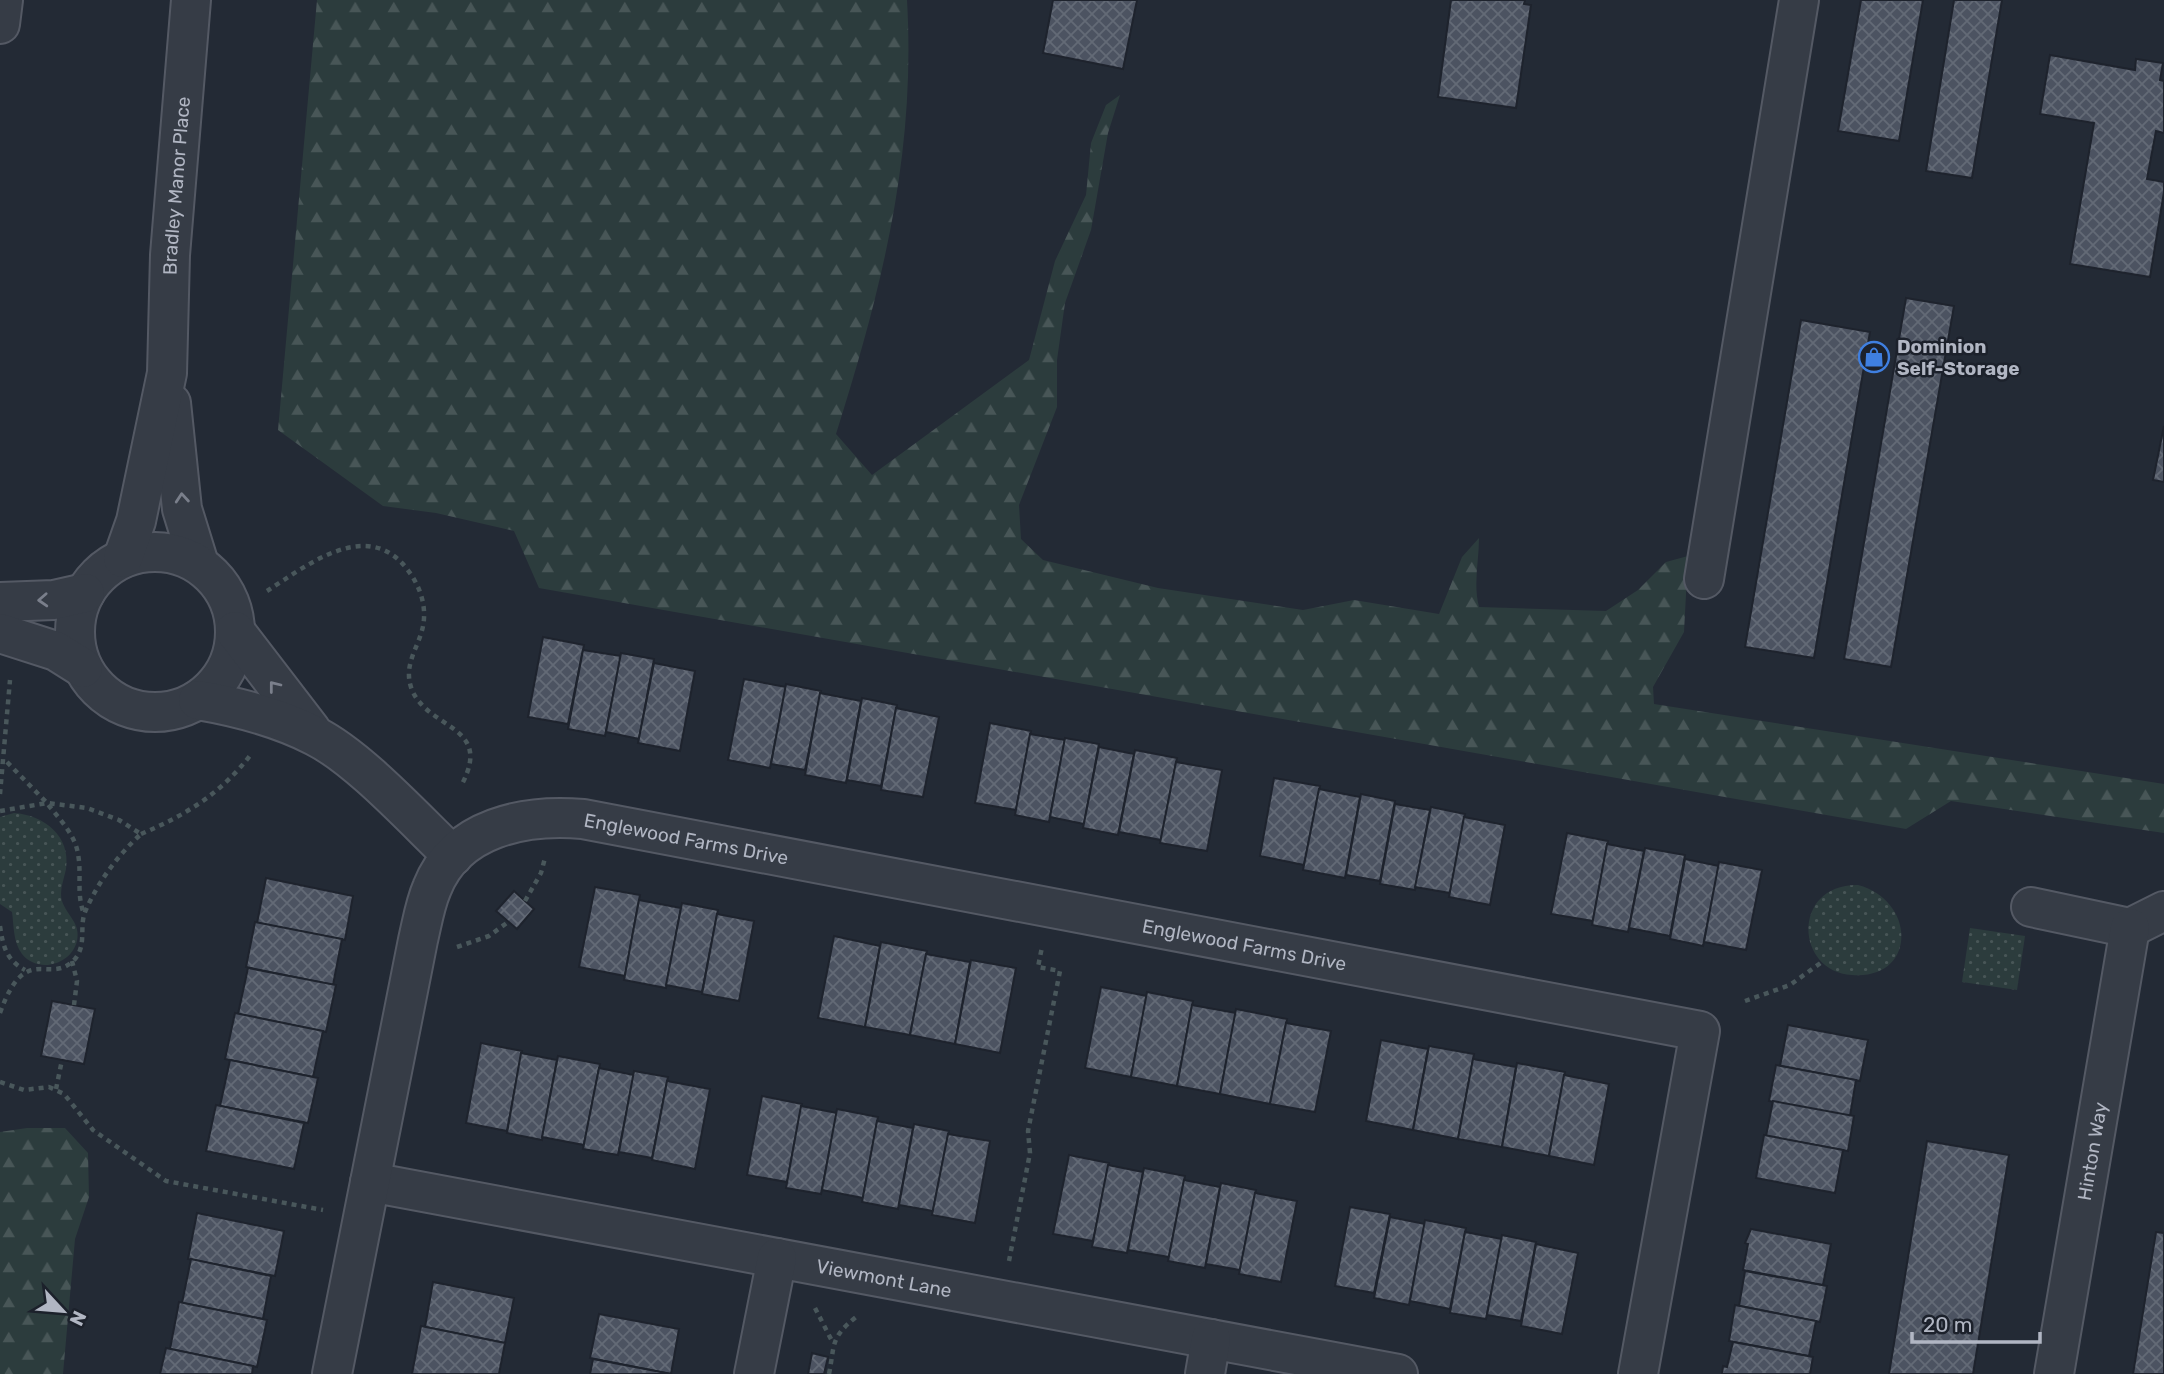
<svg xmlns="http://www.w3.org/2000/svg" width="2164" height="1374" font-family="Rubik,sans-serif">
	<defs>
		<pattern id="forest-firs" width="22" height="20" patternUnits="userSpaceOnUse" patternTransform="scale(1.75)"><rect width="22" height="20" fill="#2c3c3d"/><path d="M5 1l3.5 6h-7zM16 11l3.5 6h-7z" fill="#485657"/></pattern>
		<pattern id="park-dots" width="8" height="8" patternUnits="userSpaceOnUse" patternTransform="scale(1.75)"><rect width="8" height="8" fill="#2c3c3d"/><path d="M2 2h.1M6 6h.1" fill="none" stroke="#485657" stroke-width="1.8" stroke-linecap="round"/></pattern>
		<pattern id="building-cross-hatch" width="8" height="8" patternUnits="userSpaceOnUse" patternTransform="scale(1.75)"><rect width="8" height="8" fill="#4c5361"/><path d="M0 0l8 8M0 8l8-8" fill="none" stroke="#636a76"/></pattern>
	</defs>
	<rect width="100%" height="100%" fill="#232a35"/>
	<g fill="url(#forest-firs)">
		<path d="M317 0H907C916 154 882 288 836 434L872 475 1029 360 1055 261 1086 195 1091 143 1106 105 1120 95 1108 133 1091 230 1065 303 1057 360V407L1019 505 1021 539 1043 560 1158 588 1303 610 1354 600 1439 614 1462 557 1479 538C1479 561 1473 584 1479 607L1606 611 1638 590 1666 562 1688 556 1684 632 1653 687 1654 704 2164 784V833L1951 801 1906 829 539 588 514 531 436 513 383 506 278 430Z"/>
		<polygon points="27,1128 65,1128 88,1153 89,1197 75,1239 63,1374 0,1374 0,1132"/>
	</g>
	<g fill="url(#park-dots)">
		<path d="M14 813C44 815 71 836 66 869 64 879 59 891 62 901 67 916 81 923 77 941 71 965 38 974 22 954 13 942 14 926 12 912L0 904V817Z"/>
		<path d="M1858 885C1917 901 1917 980 1852 975 1795 972 1791 884 1858 885Z"/>
		<polygon points="1970,928 2025,936 2017,990 1962,982"/>
	</g>
	<g fill="url(#building-cross-hatch)" stroke="#1e232d" stroke-width="2">
		<polygon points="1053,0 1137,0 1123,69 1043,53"/>
		<polygon points="1451,0 1525,0 1524,4 1531,5 1516,108 1438,97"/>
		<polygon points="1861,0 1923,0 1899,141 1838,131"/>
		<polygon points="1954,0 2002,0 1972,178 1926,171"/>
		<polygon points="2050,55 2135,70 2136,59 2163,63 2160,80 2164,81 2164,133 2156,131 2147,179 2164,182 2164,192 2150,277 2070,264 2094,123 2040,114"/>
		<polygon points="1906,298 1954,306 1891,667 1844,659"/>
		<polygon points="1801,320 1870,332 1814,658 1745,647"/>
		<polygon points="2164,426 2164,482 2153,480"/>
		<polygon points="543,637 584,645 568,724 528,717"/>
		<polygon points="583,650 621,656 605,736 568,729"/>
		<polygon points="621,653 654,659 639,739 606,732"/>
		<polygon points="654,663 695,671 680,751 638,743"/>
		<polygon points="744,679 786,687 770,768 728,760"/>
		<polygon points="786,684 821,691 805,770 771,764"/>
		<polygon points="820,693 861,701 846,783 805,775"/>
		<polygon points="862,698 897,705 881,786 847,780"/>
		<polygon points="896,708 939,717 923,797 881,790"/>
		<polygon points="990,723 1031,731 1016,810 975,803"/>
		<polygon points="1030,734 1065,740 1049,822 1015,815"/>
		<polygon points="1065,738 1099,744 1084,824 1050,817"/>
		<polygon points="1099,747 1134,754 1118,835 1083,828"/>
		<polygon points="1135,750 1177,758 1161,840 1119,832"/>
		<polygon points="1176,762 1222,770 1207,851 1160,843"/>
		<polygon points="1274,778 1320,786 1304,865 1260,856"/>
		<polygon points="1319,789 1360,797 1345,878 1303,870"/>
		<polygon points="1361,794 1395,801 1380,881 1346,875"/>
		<polygon points="1395,804 1430,810 1415,890 1380,884"/>
		<polygon points="1431,807 1465,814 1450,893 1415,887"/>
		<polygon points="1464,817 1505,825 1490,905 1449,897"/>
		<polygon points="1567,833 1608,841 1593,921 1551,914"/>
		<polygon points="1607,844 1644,851 1628,932 1592,925"/>
		<polygon points="1645,848 1685,855 1670,936 1629,928"/>
		<polygon points="1685,859 1719,866 1703,946 1670,939"/>
		<polygon points="1719,862 1762,870 1746,950 1704,942"/>
		<polygon points="266,878 353,896 345,940 257,923"/>
		<polygon points="595,887 640,895 625,976 579,967"/>
		<polygon points="514,891 534,909 517,929 496,911"/>
		<polygon points="639,900 681,908 666,988 624,980"/>
		<polygon points="682,903 718,910 702,992 666,985"/>
		<polygon points="717,914 754,921 739,1001 702,994"/>
		<polygon points="255,922 342,939 333,985 246,967"/>
		<polygon points="834,936 880,946 865,1027 818,1018"/>
		<polygon points="881,942 927,951 910,1035 865,1027"/>
		<polygon points="926,954 970,962 955,1044 910,1035"/>
		<polygon points="971,960 1016,968 1000,1053 955,1044"/>
		<polygon points="248,968 336,985 326,1032 238,1014"/>
		<polygon points="1101,987 1147,996 1131,1077 1085,1068"/>
		<polygon points="1147,992 1193,1001 1177,1086 1131,1077"/>
		<polygon points="52,1001 95,1009 84,1064 41,1056"/>
		<polygon points="1192,1005 1236,1013 1220,1094 1177,1086"/>
		<polygon points="1236,1009 1287,1019 1270,1104 1220,1094"/>
		<polygon points="235,1013 323,1031 313,1077 225,1059"/>
		<polygon points="1286,1023 1331,1031 1315,1112 1270,1104"/>
		<polygon points="1788,1025 1868,1040 1860,1081 1780,1066"/>
		<polygon points="1381,1040 1428,1049 1413,1130 1366,1121"/>
		<polygon points="481,1043 522,1051 507,1131 466,1123"/>
		<polygon points="1429,1046 1474,1054 1458,1139 1413,1130"/>
		<polygon points="521,1053 557,1060 542,1140 507,1133"/>
		<polygon points="558,1056 600,1064 584,1145 542,1137"/>
		<polygon points="1473,1059 1516,1067 1502,1147 1458,1139"/>
		<polygon points="230,1060 318,1078 308,1123 220,1106"/>
		<polygon points="1517,1063 1565,1072 1549,1156 1502,1147"/>
		<polygon points="1776,1065 1856,1080 1850,1116 1769,1101"/>
		<polygon points="599,1068 634,1075 618,1155 583,1149"/>
		<polygon points="634,1071 668,1077 652,1158 619,1152"/>
		<polygon points="1564,1075 1609,1084 1594,1165 1549,1156"/>
		<polygon points="667,1081 710,1089 695,1169 652,1160"/>
		<polygon points="762,1096 802,1104 787,1182 747,1175"/>
		<polygon points="1773,1101 1854,1116 1848,1151 1766,1136"/>
		<polygon points="216,1105 304,1123 294,1169 206,1151"/>
		<polygon points="801,1106 837,1113 821,1194 786,1188"/>
		<polygon points="837,1109 878,1117 863,1198 822,1190"/>
		<polygon points="877,1121 913,1128 898,1209 862,1202"/>
		<polygon points="914,1124 949,1131 933,1211 899,1205"/>
		<polygon points="948,1134 990,1141 975,1223 932,1215"/>
		<polygon points="1764,1135 1843,1150 1835,1193 1756,1178"/>
		<polygon points="1927,1141 2009,1155 1973,1374 1889,1374"/>
		<polygon points="1069,1155 1109,1163 1093,1241 1053,1234"/>
		<polygon points="1108,1165 1143,1172 1127,1253 1092,1247"/>
		<polygon points="1144,1168 1185,1176 1169,1257 1128,1250"/>
		<polygon points="1184,1180 1220,1187 1205,1268 1168,1261"/>
		<polygon points="1221,1183 1256,1190 1240,1270 1206,1264"/>
		<polygon points="1255,1193 1297,1201 1281,1282 1239,1274"/>
		<polygon points="1350,1207 1390,1214 1374,1293 1335,1286"/>
		<polygon points="197,1213 284,1231 275,1276 188,1259"/>
		<polygon points="1390,1217 1425,1224 1409,1305 1374,1298"/>
		<polygon points="1425,1220 1466,1228 1450,1309 1410,1301"/>
		<polygon points="1751,1229 1831,1244 1823,1285 1743,1270 1748,1244 1745,1243"/>
		<polygon points="1465,1232 1502,1239 1486,1319 1450,1313"/>
		<polygon points="2156,1232 2164,1233 2164,1374 2133,1374"/>
		<polygon points="1502,1235 1536,1242 1521,1321 1487,1315"/>
		<polygon points="1536,1244 1578,1253 1562,1334 1521,1326"/>
		<polygon points="191,1259 271,1276 263,1319 182,1303"/>
		<polygon points="1745,1271 1827,1286 1820,1322 1739,1306"/>
		<polygon points="433,1282 514,1298 505,1343 425,1327"/>
		<polygon points="179,1302 267,1320 257,1367 170,1349"/>
		<polygon points="1735,1305 1816,1321 1809,1356 1729,1341"/>
		<polygon points="599,1314 679,1329 671,1374 590,1358"/>
		<polygon points="421,1326 505,1343 499,1374 412,1374"/>
		<polygon points="1733,1342 1813,1357 1810,1374 1722,1374 1723,1366 1727,1367"/>
		<polygon points="166,1348 253,1366 252,1374 160,1374"/>
		<polygon points="812,1353 828,1357 824,1374 808,1374"/>
		<polygon points="593,1359 671,1374 672,1374 590,1374"/>
	</g>
	<g fill="none" stroke-linecap="round" stroke-linejoin="round">
		<g stroke="#545964" stroke-width="42">
			<g id="minor">
				<polyline points="0,24 3,0"/>
				<polyline points="171,403 182,509 199,564"/>
				<circle cx="155" cy="632" r="80"/>
				<path id="s1" d="M123 558 136 521 167 373 170 255 191 0"/>
				<polyline points="1704,579 1799,0"/>
				<polyline points="0,602 54,600 85,593"/>
				<polyline points="235,631 311,730"/>
				<polyline points="0,633 56,651 83,668"/>
				<path d="M198 700C239 707 278 717 315 736 359 758 416 821 453 856"/>
				<polyline points="2031,907 2130,928 2164,911"/>
				<path id="s2" d="M370 1182 1398 1374"/>
				<path id="s3" d="M332 1374 418 940C422 923 425 904 432 888 456 827 525 814 583 819L1700 1031 1638 1374"/>
				<polyline points="754,1374 777,1258"/>
				<polyline points="1205,1374 1211,1339"/>
				<path id="s4" d="M2054 1374 2130 928"/>
			</g>
		</g>
		<g stroke="#49575b" stroke-width="4.5" stroke-dasharray="5 5" stroke-linecap="butt">
			<path d="M267 591C306 566 367 517 407 569 418 583 425 600 424 618 423 644 401 662 412 690 429 730 493 725 462 784"/>
			<polyline points="0,794 10,680"/>
			<path d="M0 811 47 803C59 819 75 834 78 854 82 876 76 893 84 914"/>
			<path d="M141 834C186 815 222 793 252 753"/>
			<polyline points="525,901 541,873 545,858"/>
			<path d="M0 926C3 946 6 960 25 970"/>
			<polyline points="457,947 489,936 508,922"/>
			<polyline points="72,961 77,981 74,1005"/>
			<polyline points="1745,1001 1790,985 1822,962"/>
			<path d="M0 1013C26 940 49 987 75 959 87 944 79 928 85 912 98 882 117 856 141 834L119 820 87 808 47 803 5 760"/>
			<polyline points="0,1082 24,1090 49,1087 64,1094 93,1130 166,1181 323,1210"/>
			<polyline points="56,1089 62,1060"/>
			<polyline points="1009,1261 1030,1153 1028,1131 1060,971 1038,967 1042,947"/>
			<polyline points="815,1308 832,1341"/>
			<path d="M829 1374C835 1344 830 1338 856 1317"/>
		</g>
		<use href="#minor" stroke="#363c46" stroke-width="38"/>
	</g>
	<defs><path id="oneway-chevron" d="M-2-3.5L2.5 0L-2 3.5" fill="none" stroke-width="1.6" stroke-linecap="round" stroke-linejoin="round" transform="scale(1.75)"/></defs>
	<g stroke="#7a7f8b">
		<use href="#oneway-chevron" transform="translate(182 498) rotate(-95)"/>
		<use href="#oneway-chevron" transform="translate(43 600) rotate(177)"/>
		<use href="#oneway-chevron" transform="translate(274 686) rotate(-128)"/>
	</g>
	<defs>
		<g id="shop-ring" transform="scale(1.575)"><circle r="9.5" fill="#1c212b" stroke="#3f7fe0" stroke-width="1.5"/><path d="M-5-2.5h2.3a2.7 3.5 0 0 1 5.4 0H5L5.5 6h-11ZM-1.5-2.5h3a1.5 2.3 0 0 0-3 0Z" fill="#3f7fe0"/></g>
	</defs>
	<g fill-rule="evenodd">
		<use href="#shop-ring" x="1874" y="357"/>
	</g>
	<g text-anchor="middle" dominant-baseline="central" stroke-width="5" stroke-linejoin="round" paint-order="stroke">
		<g font-size="19" fill="#b1b6c3" stroke="#1c212b">
			<text stroke="none"><textPath href="#s1" startOffset="378">Bradley Manor Place</textPath></text>
			<text stroke="none"><textPath href="#s3" startOffset="780">Englewood Farms Drive</textPath></text>
			<text stroke="none"><textPath href="#s3" startOffset="1348">Englewood Farms Drive</textPath></text>
			<text stroke="none"><textPath href="#s4" startOffset="226">Hinton Way</textPath></text>
			<text stroke="none"><textPath href="#s2" startOffset="523">Viewmont Lane</textPath></text>
		</g>
		<g font-size="19" font-weight="bold" fill="#b1b6c3" stroke="#1c212b" text-anchor="start">
			<text x="1897" y="346">Dominion<tspan x="1897" dy="22">Self-Storage</tspan></text>
		</g>
	</g>
	<g transform="translate(63 1311) rotate(116)" stroke="#1c212b" stroke-width="5" paint-order="stroke">
	<path d="M0-5L12 26L0 18L-12 26Z" fill="#b1b6c3"/>
	<text y="-10" font-size="19" font-weight="bold" text-anchor="middle" fill="#b1b6c3">N</text>
	</g>
	<path d="M1912 1332v10h128v-10" fill="none" stroke="#b1b6c3" stroke-width="3.5"/>
	<text x="1923" y="1332" font-size="21" fill="#b1b6c3" stroke="#1c212b" stroke-width="5" paint-order="stroke">20 m</text>
</svg>
